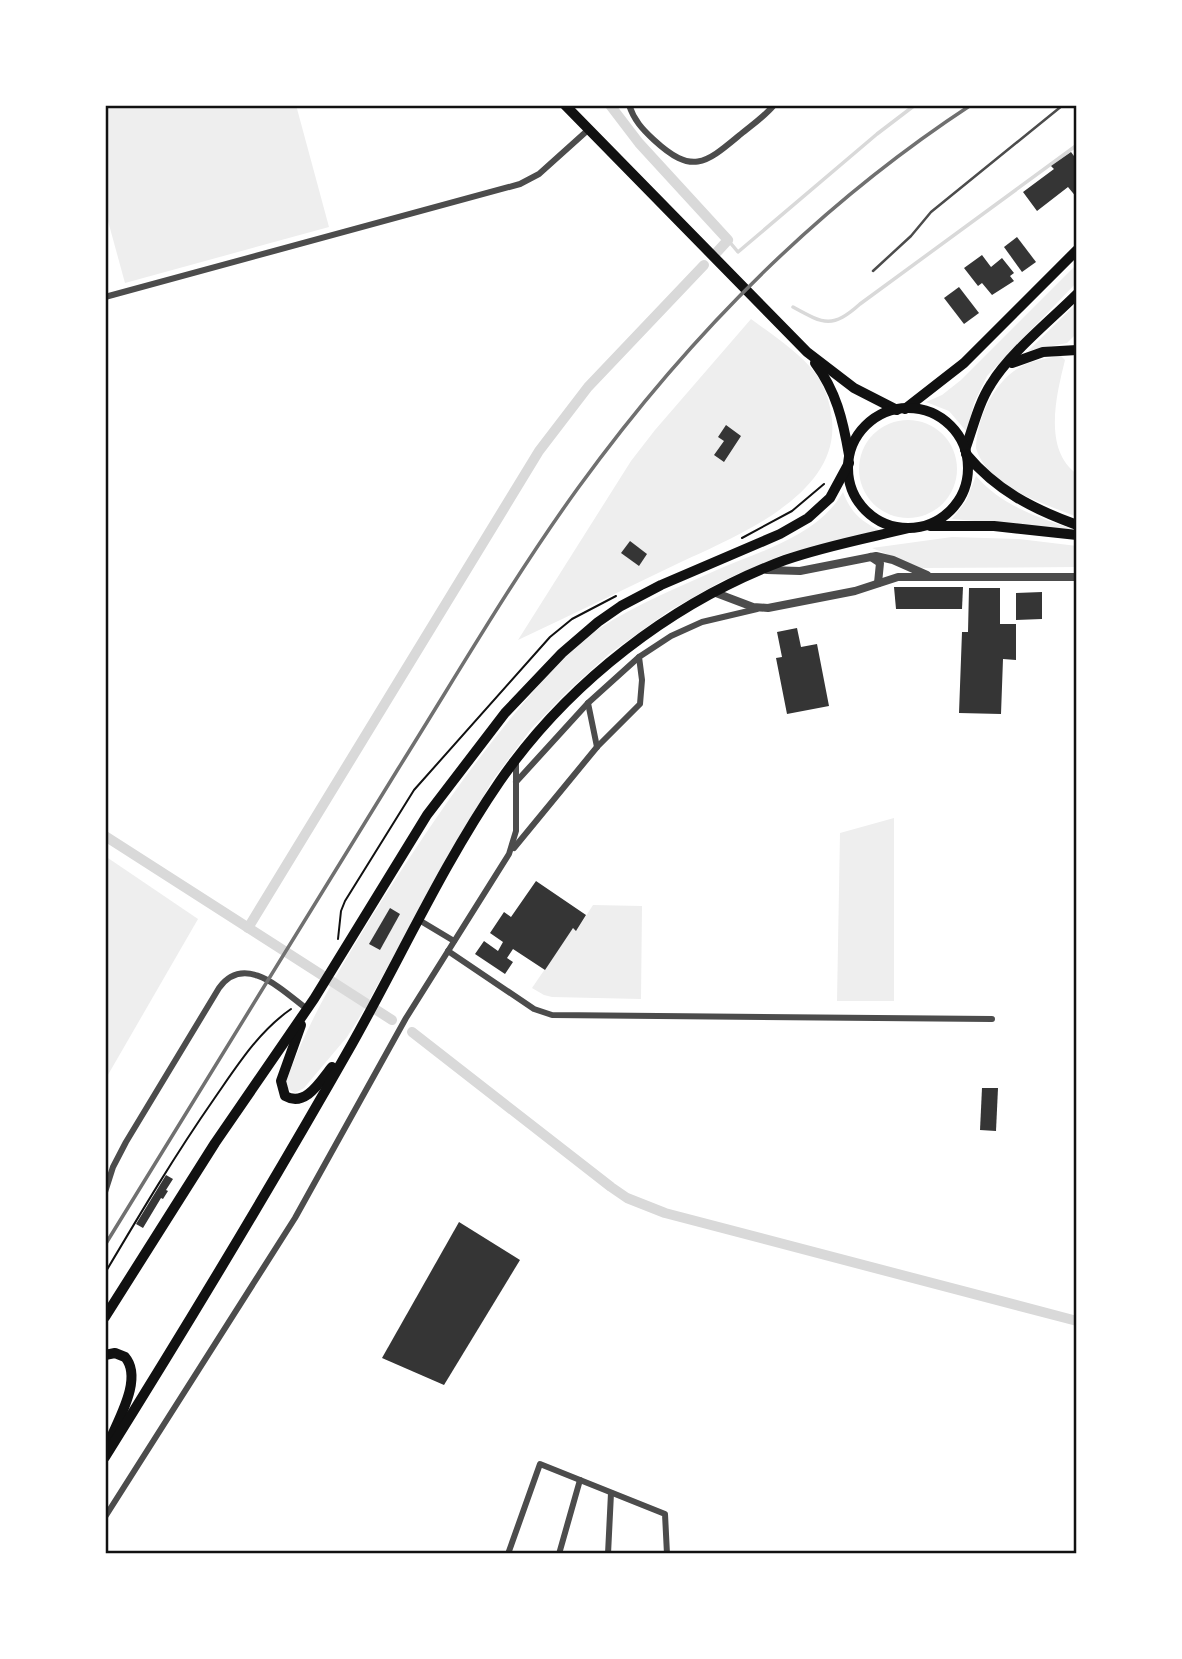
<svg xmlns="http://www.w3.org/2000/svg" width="1182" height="1659" font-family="'PT Sans Narrow',sans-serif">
	<rect width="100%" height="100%" fill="#fff"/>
	<g fill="#eee">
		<polygon points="105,105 296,105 329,227 125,283 105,210"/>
		<polygon points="1077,264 1077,282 987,376 974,403 967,432 949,411 926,402 942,395 961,380"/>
		<polygon points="1077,303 1077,333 1067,343 1028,351"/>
		<path d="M751 319C774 336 799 352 816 374 824 385 829 400 831 413 846 493 738 535 681 562 627 588 573 614 518 640L631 461 655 430Z"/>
		<path d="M1057 356H1061L1065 360C1057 393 1042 449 1077 474V517C1043 503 988 488 976 448 977 417 995 379 1024 365 1034 360 1046 359 1057 356Z"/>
		<circle cx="908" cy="469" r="49"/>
		<path d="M976 476C1002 506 1039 518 1076 530L952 519 966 501Z"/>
		<path d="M843 492C850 511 860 521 879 530L782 555 722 581 669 611 609 654 568 691 531 729 492 781 359 1018 347 1037 304 1088 295 1093 288 1089 286 1082C307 1022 341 967 374 913 417 845 460 780 511 718 538 686 565 651 600 628 637 604 679 587 719 569 761 551 819 535 843 492Z"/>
		<polygon points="952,537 1019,539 1077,546 1077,567 921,568 872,548"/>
		<polygon points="894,818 894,1001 837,1001 840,833"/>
		<polygon points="105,856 198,919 105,1080"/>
		<polygon points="593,905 642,906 641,999 552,997 544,995 532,988 573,928 577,930"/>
	</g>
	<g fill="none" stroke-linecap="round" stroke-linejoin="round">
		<g stroke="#d9d9d9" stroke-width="3.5">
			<polyline points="728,240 738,252 877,134 915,105"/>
			<path d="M793 307C824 324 832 329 860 304L1077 145"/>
		</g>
		<g stroke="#d9d9d9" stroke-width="10">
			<polyline points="610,105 639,143 728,240 717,252"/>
			<polyline points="105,836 392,1020"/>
			<polyline points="248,928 539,451 588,387 704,265"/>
			<polyline points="412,1032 611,1187 627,1198 665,1213 1077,1321"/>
		</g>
	</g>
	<g fill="#353535">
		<polygon points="1071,152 1077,160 1077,198 1068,187 1037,211 1023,192 1054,169 1051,166"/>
		<polygon points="1017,237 1036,262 1022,272 1004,247"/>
		<polygon points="982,255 991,267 1002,258 1014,273 1010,276 1014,281 992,295 982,283 978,286 964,268"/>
		<polygon points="959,287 979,313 964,324 944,298"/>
		<polygon points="726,425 741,436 724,462 714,455 724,441 718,437"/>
		<polygon points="630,541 647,554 639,566 621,553"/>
		<polygon points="894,587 963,587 962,609 896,609"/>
		<polygon points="969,588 1000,588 1000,624 1016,624 1016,660 1003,659 1001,714 959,713 962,632 968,632"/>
		<polygon points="1042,592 1042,619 1016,620 1016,593"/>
		<polygon points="797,628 801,647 817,644 829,706 787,714 776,658 782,657 777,632"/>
		<polygon points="536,881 586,915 576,931 573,928 545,970 513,949 507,958 513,962 505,974 475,954 484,941 498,951 503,942 490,933 504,912 511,917"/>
		<polygon points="390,908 400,914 380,950 369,944"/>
		<polygon points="982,1088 998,1088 996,1131 980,1130"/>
		<polygon points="166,1175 173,1179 166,1190 168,1191 163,1199 161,1198 143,1228 136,1224"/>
		<polygon points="459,1222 520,1260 444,1385 382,1358"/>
	</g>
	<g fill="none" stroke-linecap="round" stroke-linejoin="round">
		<g stroke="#111" stroke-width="2">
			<polyline points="742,538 792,511 824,484"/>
			<polyline points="338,939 341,911 345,901 414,790 550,637 572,619 616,596"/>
			<path d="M105 1273C140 1214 175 1155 214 1099 237 1066 258 1032 291 1009"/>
		</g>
		<polyline stroke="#4c4c4c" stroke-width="2.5" points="873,271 911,236 931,212 1063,105"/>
		<g stroke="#4c4c4c" stroke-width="6">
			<path d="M629 105C634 120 642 129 654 140 693 176 706 163 741 134 752 125 765 116 774 105"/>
			<polyline points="105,297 520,184 539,174 588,130"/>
			<polyline points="588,703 597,747"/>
			<polyline points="516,782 588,703 639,657"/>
			<polyline points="514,848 597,747 640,704 642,680 639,657 671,636 702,622 757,609"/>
			<polyline points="419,920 454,941"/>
			<polyline points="448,951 534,1009 552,1015 992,1019"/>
			<path d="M105 1192 113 1167 126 1142 219 988C245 952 283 991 307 1009"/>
			<polyline points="105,1517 295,1218 406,1018 509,854 516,831 516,763"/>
			<polyline points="508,1554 540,1464 665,1514 667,1554"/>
			<polyline points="559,1554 580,1480"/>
			<polyline points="608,1554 611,1493"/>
		</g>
		<g stroke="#4c4c4c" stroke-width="8">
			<polyline points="871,557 880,563 878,583"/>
			<polyline points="767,570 800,571 876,556 893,560 927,575"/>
			<polyline points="716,593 753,607 768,608 855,591 898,577 1077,577"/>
		</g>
		<g stroke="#111" stroke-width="10">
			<polyline points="1012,363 1043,352 1077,350"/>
			<polyline points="905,409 964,363 1077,250"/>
			<path d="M965 450C973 428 978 404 991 384 1010 353 1051 320 1077 294"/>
		</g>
		<g stroke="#111" stroke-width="10">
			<polyline points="565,105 807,352 854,388 897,410"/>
			<path d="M815 363C836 391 843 420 849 455"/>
			<circle cx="908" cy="468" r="60"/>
			<path d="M966 454C997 491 1033 509 1077 525"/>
			<polyline points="930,526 994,526 1077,535"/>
			<path d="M301 1025 281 1081 285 1096C306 1108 321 1080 332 1067"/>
			<polyline points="105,1317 215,1143 314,999 427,815 505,713 562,653 598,622 621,606 661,585 780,534 808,518 830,498 849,463"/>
			<path d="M105 1355 115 1353 125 1357C143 1378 119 1418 110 1440"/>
			<path d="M105 1457C190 1321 273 1183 352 1044 401 957 443 864 500 781 568 683 672 602 785 560 825 546 868 538 909 528"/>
		</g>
		<path stroke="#707070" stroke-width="3.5" d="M105 1245C202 1086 299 927 398 769 457 675 513 578 578 488 686 339 817 206 971 105"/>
	</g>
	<rect width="1182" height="1659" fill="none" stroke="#ffffff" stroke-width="214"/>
	<rect x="107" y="107" width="968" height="1445" fill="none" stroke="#111" stroke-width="2.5"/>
</svg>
